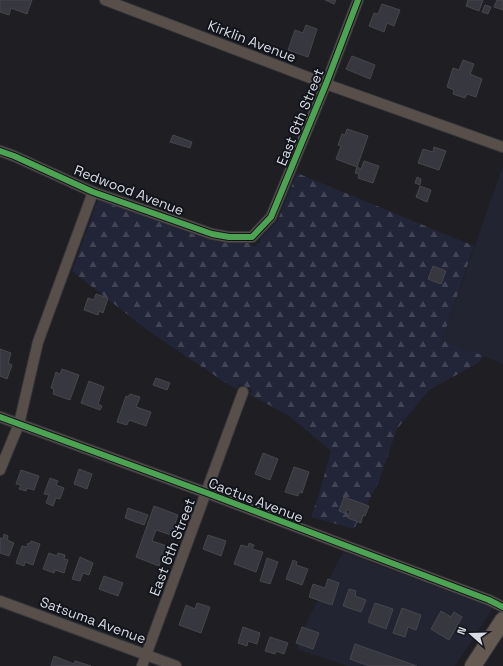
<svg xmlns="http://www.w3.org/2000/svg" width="503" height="666" font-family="'Space Grotesk',sans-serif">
	<defs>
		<pattern id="forest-firs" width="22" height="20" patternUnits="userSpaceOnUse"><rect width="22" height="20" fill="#222438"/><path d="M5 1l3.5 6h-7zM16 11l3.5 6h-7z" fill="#424354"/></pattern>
	</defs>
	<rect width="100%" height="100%" fill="#1e1e23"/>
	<g fill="#222432">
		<polygon points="503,166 503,364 442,340"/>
		<polygon points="343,552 486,605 492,609 455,666 348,666 297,649 305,626"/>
	</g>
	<polygon fill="url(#forest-firs)" points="297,173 474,246 442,340 484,356 478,363 429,390 397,429 379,481 354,529 311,517 319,494 331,451 288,415 250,395 252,389 239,384 237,389 229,385 150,332 72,271 98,200 210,240 228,243 249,243 253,246 256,246 257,243 260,243 260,239 277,222"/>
	<g fill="#36373f" stroke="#46464b">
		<polygon points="0,0 32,0 27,14 11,8 9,15 0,12"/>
		<polygon points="325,0 336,0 334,4"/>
		<polygon points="468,0 483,0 479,11 466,6"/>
		<polygon points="497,0 503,0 503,10 494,7"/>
		<polygon points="382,4 400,10 394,26 387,23 384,32 369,26 374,13 378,14"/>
		<polygon points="485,5 491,7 488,14 482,12"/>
		<polygon points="306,25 317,29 308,57 288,50 295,30 303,33"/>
		<polygon points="352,56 375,65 370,79 346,69"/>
		<polygon points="463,60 474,64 470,74 482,79 476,97 467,94 465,98 453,94 454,90 447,87 453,68 459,70"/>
		<polygon points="347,129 368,136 357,167 336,159 341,146 338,145 342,134 345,135"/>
		<polygon points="173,135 192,142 190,148 170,142"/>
		<polygon points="434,147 446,151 439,170 418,163 423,149 433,152"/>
		<polygon points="364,161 379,166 373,183 358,178 359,174 355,173 357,167 361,169"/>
		<polygon points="417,177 421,179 420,185 415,183"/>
		<polygon points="420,186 431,190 427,202 416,197"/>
		<polygon points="433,266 446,271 441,284 428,279"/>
		<polygon points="96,294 108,298 103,313 99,311 98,315 84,310 88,298 94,300"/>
		<polygon points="0,349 11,353 8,363 12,365 7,379 0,376"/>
		<polygon points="62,369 79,375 70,400 53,394 54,389 51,388 56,372 60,374"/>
		<polygon points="156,378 170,383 167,390 153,385"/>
		<polygon points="89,381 104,387 98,404 102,406 100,410 81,403"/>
		<polygon points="130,394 140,397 136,407 151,412 146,426 129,420 127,425 117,422 126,396 128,397"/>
		<polygon points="263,453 278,459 270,480 255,474"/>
		<polygon points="294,467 309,472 302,493 299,492 298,496 285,492"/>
		<polygon points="79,469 92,474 87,489 74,484"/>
		<polygon points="21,470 39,476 34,490 27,488 26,491 19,489 21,485 16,484"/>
		<polygon points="50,478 58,481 56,485 64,488 60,499 56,498 53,506 46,503 49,495 44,494"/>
		<polygon points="344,497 369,506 365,516 363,515 361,523 348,518 350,511 347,509 345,513 339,511"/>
		<polygon points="154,506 178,515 171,535 156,530 152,541 167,546 159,566 136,557"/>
		<polygon points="128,508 148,515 144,525 125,518"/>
		<polygon points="4,534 8,536 7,540 14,543 9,556 0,553 0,538 3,539"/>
		<polygon points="208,535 226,541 221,556 203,549"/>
		<polygon points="31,541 40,544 33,565 25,562 24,566 16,563 22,546 27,547 28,543 30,544"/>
		<polygon points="249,543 254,545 252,549 263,552 256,572 234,564 241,545 248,547"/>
		<polygon points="49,553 57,556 58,553 65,555 64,559 68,560 64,573 55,570 54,573 43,569"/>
		<polygon points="80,557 93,563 89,575 83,573 80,581 72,579"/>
		<polygon points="267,558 278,562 270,584 260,581"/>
		<polygon points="293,560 297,562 296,565 308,569 302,585 286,579"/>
		<polygon points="104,576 123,583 118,596 99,589"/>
		<polygon points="328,579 339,583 332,605 309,597 313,584 325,588"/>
		<polygon points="349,589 356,591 355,596 366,600 361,612 343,606"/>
		<polygon points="197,603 210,607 201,633 179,625 186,605 195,609"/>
		<polygon points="375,603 393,609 386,629 368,622"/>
		<polygon points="402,608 421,615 416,630 408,627 405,637 393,633"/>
		<polygon points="441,611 451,617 454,612 462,617 449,640 431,629"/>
		<polygon points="243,627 260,633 257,644 248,641 247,646 238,643"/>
		<polygon points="302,627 319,633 313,649 296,643"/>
		<polygon points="270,637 288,643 284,654 276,651 275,654 265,651"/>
		<polygon points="355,644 417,666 369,666 350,659"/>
		<polygon points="54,656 74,664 75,661 91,666 51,666"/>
	</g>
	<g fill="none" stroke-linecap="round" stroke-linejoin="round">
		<g stroke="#39393d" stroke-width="12">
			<g id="street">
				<polyline points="105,0 326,84 503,147"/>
				<polyline points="0,151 14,156 93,192 212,234 229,237 252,237 271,217 326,84 358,0"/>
				<polyline points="0,417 207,493 489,600 503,607"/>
				<polyline points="0,470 19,424 38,342 93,192"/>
				<polyline points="0,601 176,666"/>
				<polyline points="142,666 243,392"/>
			</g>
		</g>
		<g stroke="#39393d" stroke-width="18">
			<polyline id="primary" points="473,666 503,620"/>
		</g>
		<use href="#street" stroke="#584f4b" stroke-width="10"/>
		<use href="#primary" stroke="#655a51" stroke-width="16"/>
		<g stroke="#12141c" stroke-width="8">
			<g id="cycleway">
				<polyline points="0,151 14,156 93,192 212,234 229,237 252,237 271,217 326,84 358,0"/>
				<polyline points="0,417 207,493 489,600 503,607"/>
			</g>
		</g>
		<use href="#cycleway" stroke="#4ca352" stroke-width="6"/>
	</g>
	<g text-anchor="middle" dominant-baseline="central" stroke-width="4" stroke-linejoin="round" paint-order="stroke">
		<g font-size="14" fill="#dadbe2" stroke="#12141c">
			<text transform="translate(252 41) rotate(21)">Kirklin Avenue</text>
			<text transform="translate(300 117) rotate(-68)">East 6th Street</text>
			<text transform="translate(129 190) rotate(21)">Redwood Avenue</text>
			<text transform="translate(256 500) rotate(21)">Cactus Avenue</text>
			<text transform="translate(172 547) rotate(-69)">East 6th Street</text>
			<text transform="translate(93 620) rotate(20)">Satsuma Avenue</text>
		</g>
	</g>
	<g transform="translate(471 634) rotate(290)" stroke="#12141c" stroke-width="3" paint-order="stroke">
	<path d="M0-3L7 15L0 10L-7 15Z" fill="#dadbe2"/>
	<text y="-6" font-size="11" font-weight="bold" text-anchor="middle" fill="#dadbe2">N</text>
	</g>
</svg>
